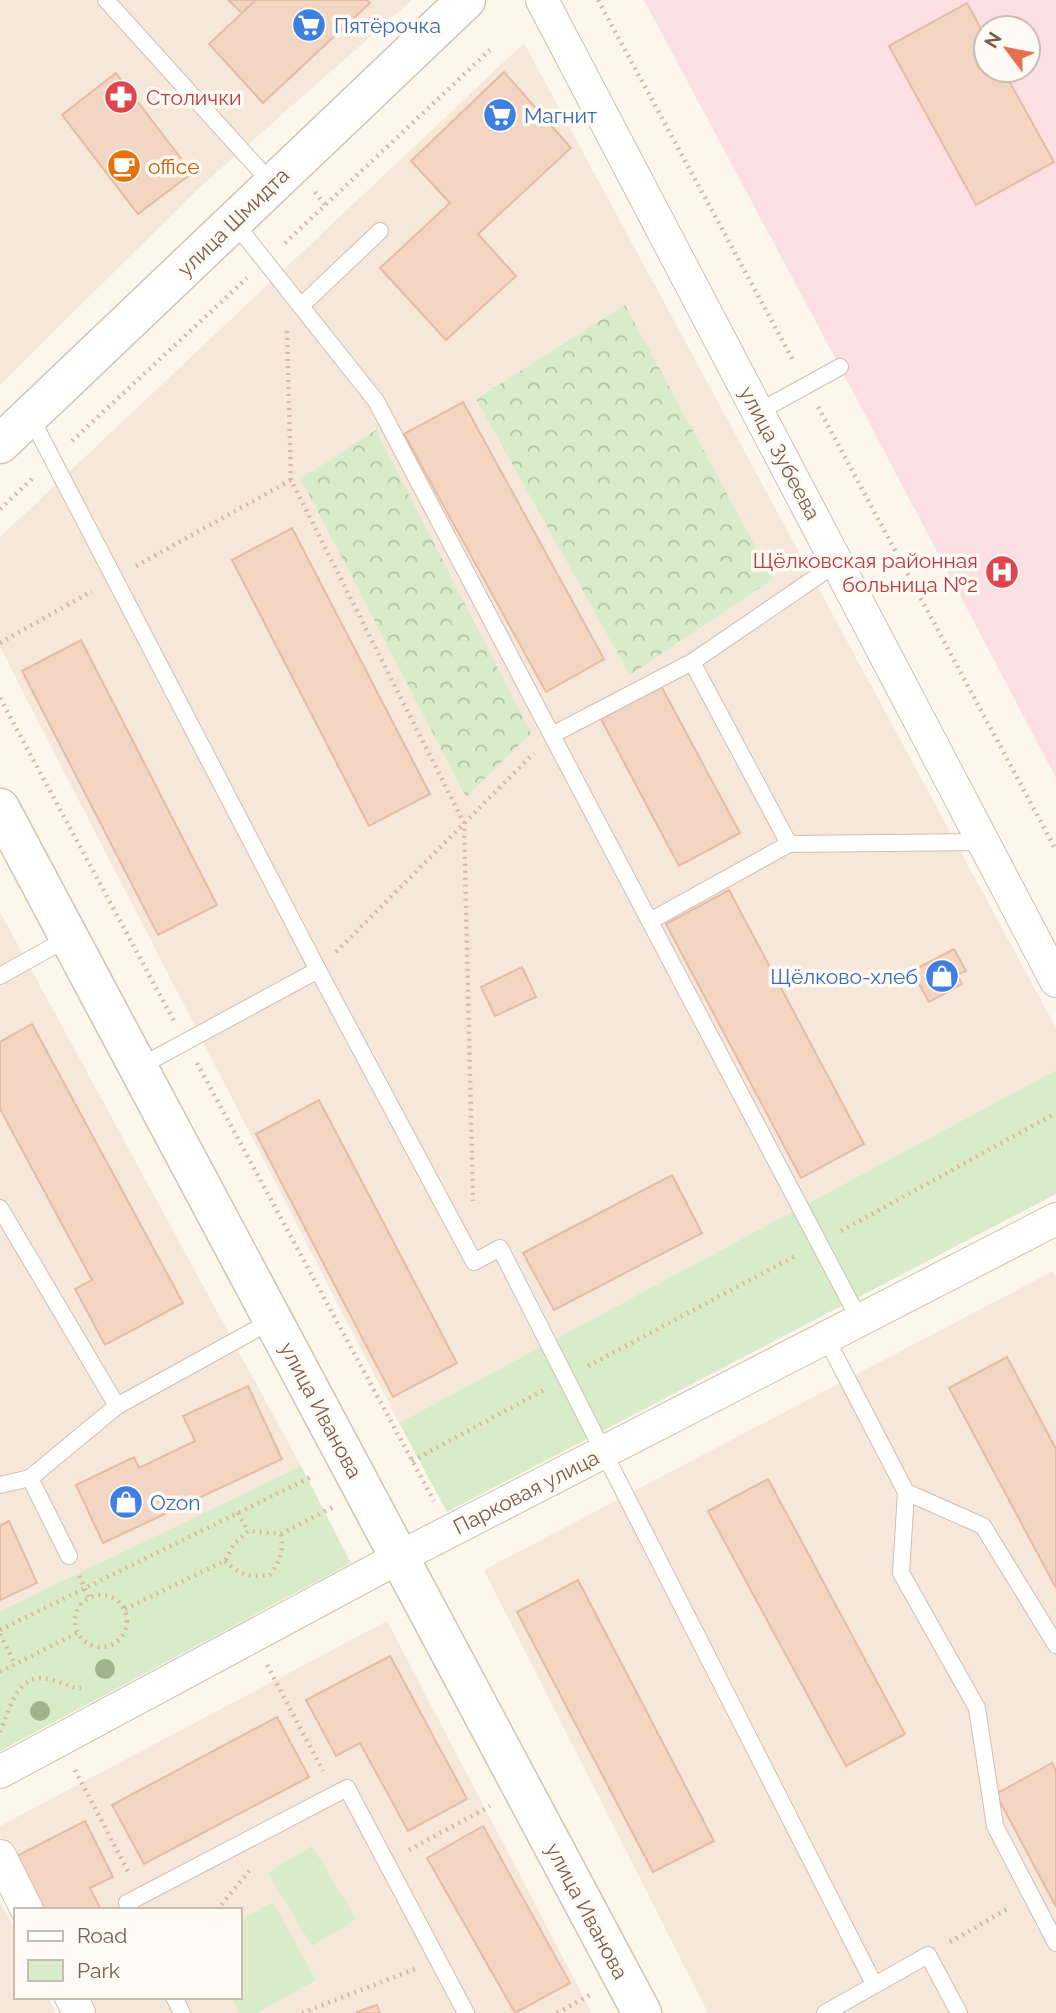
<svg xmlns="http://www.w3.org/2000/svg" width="1056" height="2013" font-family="Raleway,sans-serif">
	<defs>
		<pattern id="forest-crowns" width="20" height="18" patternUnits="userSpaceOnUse" patternTransform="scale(1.75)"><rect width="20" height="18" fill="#d8ecc9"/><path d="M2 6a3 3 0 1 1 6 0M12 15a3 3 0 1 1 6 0" fill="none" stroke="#b4c2a5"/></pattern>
	</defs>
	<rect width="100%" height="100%" fill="#fdf6ec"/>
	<g fill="#f5e8da">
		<polygon points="0,0 412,0 200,187 0,385"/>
		<polygon points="524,43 1056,1028 1056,1070 399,1423 0,647 0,537"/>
		<polygon points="0,912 301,1466 0,1611"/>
		<polygon points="1053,1271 1056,1278 1056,2013 708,2013 484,1570"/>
		<polygon points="387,1621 592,2013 84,2013 76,1997 240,1997 240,1910 35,1910 0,1836 0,1826"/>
		<polygon points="0,1901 16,1933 16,1997 48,1997 55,2013 0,2013"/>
	</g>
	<path fill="#fbdfe3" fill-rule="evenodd" d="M644 0H1056V778L840 367ZM986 28H1028V70H986Z"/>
	<g fill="#d8ecc9">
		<polygon points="1056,1070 1056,1194 447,1512 399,1423"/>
		<polygon points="301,1466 351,1563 0,1751 0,1611"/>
		<polygon points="312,1846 356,1919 312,1946 268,1873"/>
		<polygon points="273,1902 316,1980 257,2013 240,2013 231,1997 240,1997 240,1920"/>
	</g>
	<g fill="url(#forest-crowns)">
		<polygon points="625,305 773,579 630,675 476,399"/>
		<polygon points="376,430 531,733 466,797 301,479"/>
	</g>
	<g fill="#f3d5c3" stroke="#e6bba3" stroke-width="2">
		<polygon points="228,0 256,0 242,13"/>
		<polygon points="256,0 367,0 370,3 263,103 209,44"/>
		<polygon points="967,3 986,38 986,70 1003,70 1054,162 976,205 889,46"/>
		<polygon points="504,72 571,148 478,234 516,276 446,340 380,268 450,203 411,161"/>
		<polygon points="116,73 192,173 138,214 62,115"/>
		<polygon points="463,402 604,659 546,692 404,434"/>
		<polygon points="292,528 430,794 369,826 232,560"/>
		<polygon points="81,640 217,905 158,935 22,671"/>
		<polygon points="661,686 740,833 679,866 601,719"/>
		<polygon points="729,890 864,1144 801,1178 666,924"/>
		<polygon points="954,949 966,971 957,975 962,984 929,1002 912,971"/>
		<polygon points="522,967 536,997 495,1016 481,987"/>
		<polygon points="32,1024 183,1303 105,1345 75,1289 92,1280 0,1109 0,1042"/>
		<polygon points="319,1100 457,1363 393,1397 256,1134"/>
		<polygon points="672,1175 702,1233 554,1310 523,1253"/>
		<polygon points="1007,1357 1056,1449 1056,1588 949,1388"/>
		<polygon points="248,1386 282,1459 103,1543 76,1485 134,1457 139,1468 195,1441 183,1416"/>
		<polygon points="768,1479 905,1734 846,1766 708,1511"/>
		<polygon points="9,1521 37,1583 0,1600 0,1526"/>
		<polygon points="578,1580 714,1841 653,1872 517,1612"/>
		<polygon points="390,1656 467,1799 408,1831 360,1743 336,1756 306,1700"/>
		<polygon points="277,1717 309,1777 144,1864 112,1805"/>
		<polygon points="1052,1763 1056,1770 1056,1907 996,1794"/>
		<polygon points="85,1821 113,1877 90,1888 101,1910 45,1910 17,1856"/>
		<polygon points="483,1826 570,1983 515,2013 427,1858"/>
		<polygon points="377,2005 380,2013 357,2013 357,2012"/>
	</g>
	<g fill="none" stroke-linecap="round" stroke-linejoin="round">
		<g stroke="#d1beb0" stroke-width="18">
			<g id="lane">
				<polyline points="106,0 273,185"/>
				<polyline points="234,222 376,401 859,1319"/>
				<polyline points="301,306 380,231"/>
				<polyline points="758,412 840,367"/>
				<polyline points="30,416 318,970 139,1067"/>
				<polyline points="837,563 692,662 789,844 981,842"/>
				<polyline points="552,735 692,662"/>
				<polyline points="650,921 789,844"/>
				<polyline points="318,970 474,1262 500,1248 874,1984"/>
				<polyline points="0,976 70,937"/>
				<polyline points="0,1208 117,1406"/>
				<polyline points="825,1336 906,1492 983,1526 1056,1645"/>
				<polyline points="30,1478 69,1556"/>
				<polyline points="0,1485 30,1478 117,1406 273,1320"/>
				<polyline points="906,1492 901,1573 977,1708 995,1826 1056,1943"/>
				<polyline points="131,1910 127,1903 347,1788 466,2013"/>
				<polyline points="174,1997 182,2013"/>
				<polyline points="825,2013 928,1955 959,2013"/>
			</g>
		</g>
		<g stroke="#d1beb0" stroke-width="34">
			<g id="street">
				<polyline points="542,0 1056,981"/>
				<polyline points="0,1772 398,1558 1056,1219"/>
				<polyline points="0,1856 27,1910"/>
				<polyline points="71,1997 79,2013"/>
			</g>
		</g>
		<g stroke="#d6c0b0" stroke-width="41">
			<g id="secondary">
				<polyline points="0,444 466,0"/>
				<polyline points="0,808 642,2013"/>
			</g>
		</g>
		<g stroke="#d9b8a5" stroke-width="4.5" stroke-dasharray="2 5" stroke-linecap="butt">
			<polyline points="598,0 794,362"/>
			<polyline points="315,192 325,205"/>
			<polyline points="285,243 490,50"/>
			<polyline points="287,331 291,480 464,823 473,1201"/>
			<polyline points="818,407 1056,850"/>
			<polyline points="72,441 247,278"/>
			<polyline points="0,509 33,478"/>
			<polyline points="136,566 291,480"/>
			<polyline points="0,643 92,591"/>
			<polyline points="0,698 174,1021"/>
			<polyline points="336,952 534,753"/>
			<polyline points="197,1063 434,1501"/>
			<polyline points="841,1231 1056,1113"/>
			<polyline points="588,1366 797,1255"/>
			<polyline points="412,1461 544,1390"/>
			<polyline points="238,1513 248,1531"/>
			<path d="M225 1561C240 1575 250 1578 270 1575 280 1561 284 1551 281 1534"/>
			<polyline points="79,1576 89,1597"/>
			<circle cx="101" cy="1621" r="26"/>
			<polyline points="125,1609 225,1561 234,1544 248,1531 281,1534 333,1507"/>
			<polyline points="0,1630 313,1476"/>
			<polyline points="0,1634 15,1664"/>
			<polyline points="267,1665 323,1771"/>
			<polyline points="0,1672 77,1633"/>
			<path d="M0 1732C9 1712 17 1671 49 1679 61 1682 70 1688 82 1688"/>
			<polyline points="75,1770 130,1875"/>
			<polyline points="409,1850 490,1806"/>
			<polyline points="217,1910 250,1870"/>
			<polyline points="950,1942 1009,1908"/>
			<polyline points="302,2013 415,1969"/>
			<polyline points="557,2013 590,1995"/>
		</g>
		<use href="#lane" stroke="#fff" stroke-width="16"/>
		<use href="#street" stroke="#fff" stroke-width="32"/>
		<use href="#secondary" stroke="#fff" stroke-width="38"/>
	</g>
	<g fill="#a0b28e">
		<circle cx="105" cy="1669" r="10"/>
		<circle cx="40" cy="1711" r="10"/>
	</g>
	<defs>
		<g id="supermarket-disc" transform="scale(1.75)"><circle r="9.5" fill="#3f7fe0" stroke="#fffaf3"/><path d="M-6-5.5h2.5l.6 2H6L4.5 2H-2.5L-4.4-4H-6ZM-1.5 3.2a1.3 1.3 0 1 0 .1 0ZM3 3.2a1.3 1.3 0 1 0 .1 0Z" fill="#fff"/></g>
		<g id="pharmacy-disc" transform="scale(1.75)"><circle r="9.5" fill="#e0444e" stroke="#fffaf3"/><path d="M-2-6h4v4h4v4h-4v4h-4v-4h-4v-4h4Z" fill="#fff"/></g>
		<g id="cafe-disc" transform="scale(1.75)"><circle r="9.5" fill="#e8710a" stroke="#fffaf3"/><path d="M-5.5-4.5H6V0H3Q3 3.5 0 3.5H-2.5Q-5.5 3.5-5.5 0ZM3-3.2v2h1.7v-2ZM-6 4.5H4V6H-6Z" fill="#fff"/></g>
		<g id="hospital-disc" transform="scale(1.75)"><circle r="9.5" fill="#e0444e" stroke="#fffaf3"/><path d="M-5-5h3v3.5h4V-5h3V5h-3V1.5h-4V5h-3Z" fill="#fff"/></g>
		<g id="shop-disc" transform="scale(1.75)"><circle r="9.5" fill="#3f7fe0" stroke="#fffaf3"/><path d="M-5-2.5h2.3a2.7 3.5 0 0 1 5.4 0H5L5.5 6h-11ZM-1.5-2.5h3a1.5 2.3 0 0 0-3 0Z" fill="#fff"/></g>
	</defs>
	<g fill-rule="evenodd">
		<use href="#supermarket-disc" x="309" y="25"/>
		<use href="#pharmacy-disc" x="121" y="97"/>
		<use href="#supermarket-disc" x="500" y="115"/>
		<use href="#cafe-disc" x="124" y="166"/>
		<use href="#hospital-disc" x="1002" y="572"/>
		<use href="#shop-disc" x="942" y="976"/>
		<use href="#shop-disc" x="126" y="1502"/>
	</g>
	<g text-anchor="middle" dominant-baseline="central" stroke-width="7" stroke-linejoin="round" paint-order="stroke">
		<g font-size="21" fill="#366cbe" stroke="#fffaf3" text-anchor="start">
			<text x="334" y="25">Пятёрочка</text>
			<text x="524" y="115">Магнит</text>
			<text x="918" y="976" text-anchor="end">Щёлково-хлеб</text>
			<text x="150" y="1502">Ozon</text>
		</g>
		<g font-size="21" fill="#be3a42" stroke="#fffaf3" text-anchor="start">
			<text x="146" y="97">Столички</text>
			<text x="978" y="560" text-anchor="end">Щёлковская районная<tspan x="978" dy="24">больница №2</tspan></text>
		</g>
		<g font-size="21" fill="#c56008" stroke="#fffaf3" text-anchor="start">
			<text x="148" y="166">office</text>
		</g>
		<g font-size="21" fill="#7a5c4d" stroke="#fffaf3">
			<text transform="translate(233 222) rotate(-44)">улица Шмидта</text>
			<text transform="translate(780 453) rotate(62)">улица Зубеева</text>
			<text transform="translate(321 1410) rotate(62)">улица Иванова</text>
			<text transform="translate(526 1492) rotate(-27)">Парковая улица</text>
			<text transform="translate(587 1911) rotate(62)">улица Иванова</text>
		</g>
	</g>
	<rect x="14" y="1908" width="228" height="91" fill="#fffaf3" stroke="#cabbb1" stroke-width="2"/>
	<rect x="28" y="1931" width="35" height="10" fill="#ffffff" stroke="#cabbb1" stroke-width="2"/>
	<text x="77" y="1943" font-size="21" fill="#7a5c4d">Road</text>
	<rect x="28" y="1960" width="35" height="21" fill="#d8ecc9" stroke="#cabbb1" stroke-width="2"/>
	<text x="77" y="1978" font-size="21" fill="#7a5c4d">Park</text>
	<g transform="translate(1007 49) rotate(302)"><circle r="33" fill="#fffaf3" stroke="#cabbb1" stroke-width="2"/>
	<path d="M0-5L12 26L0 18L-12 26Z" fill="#e76f51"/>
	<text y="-10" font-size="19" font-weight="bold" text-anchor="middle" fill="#7a5c4d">N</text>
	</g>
</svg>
